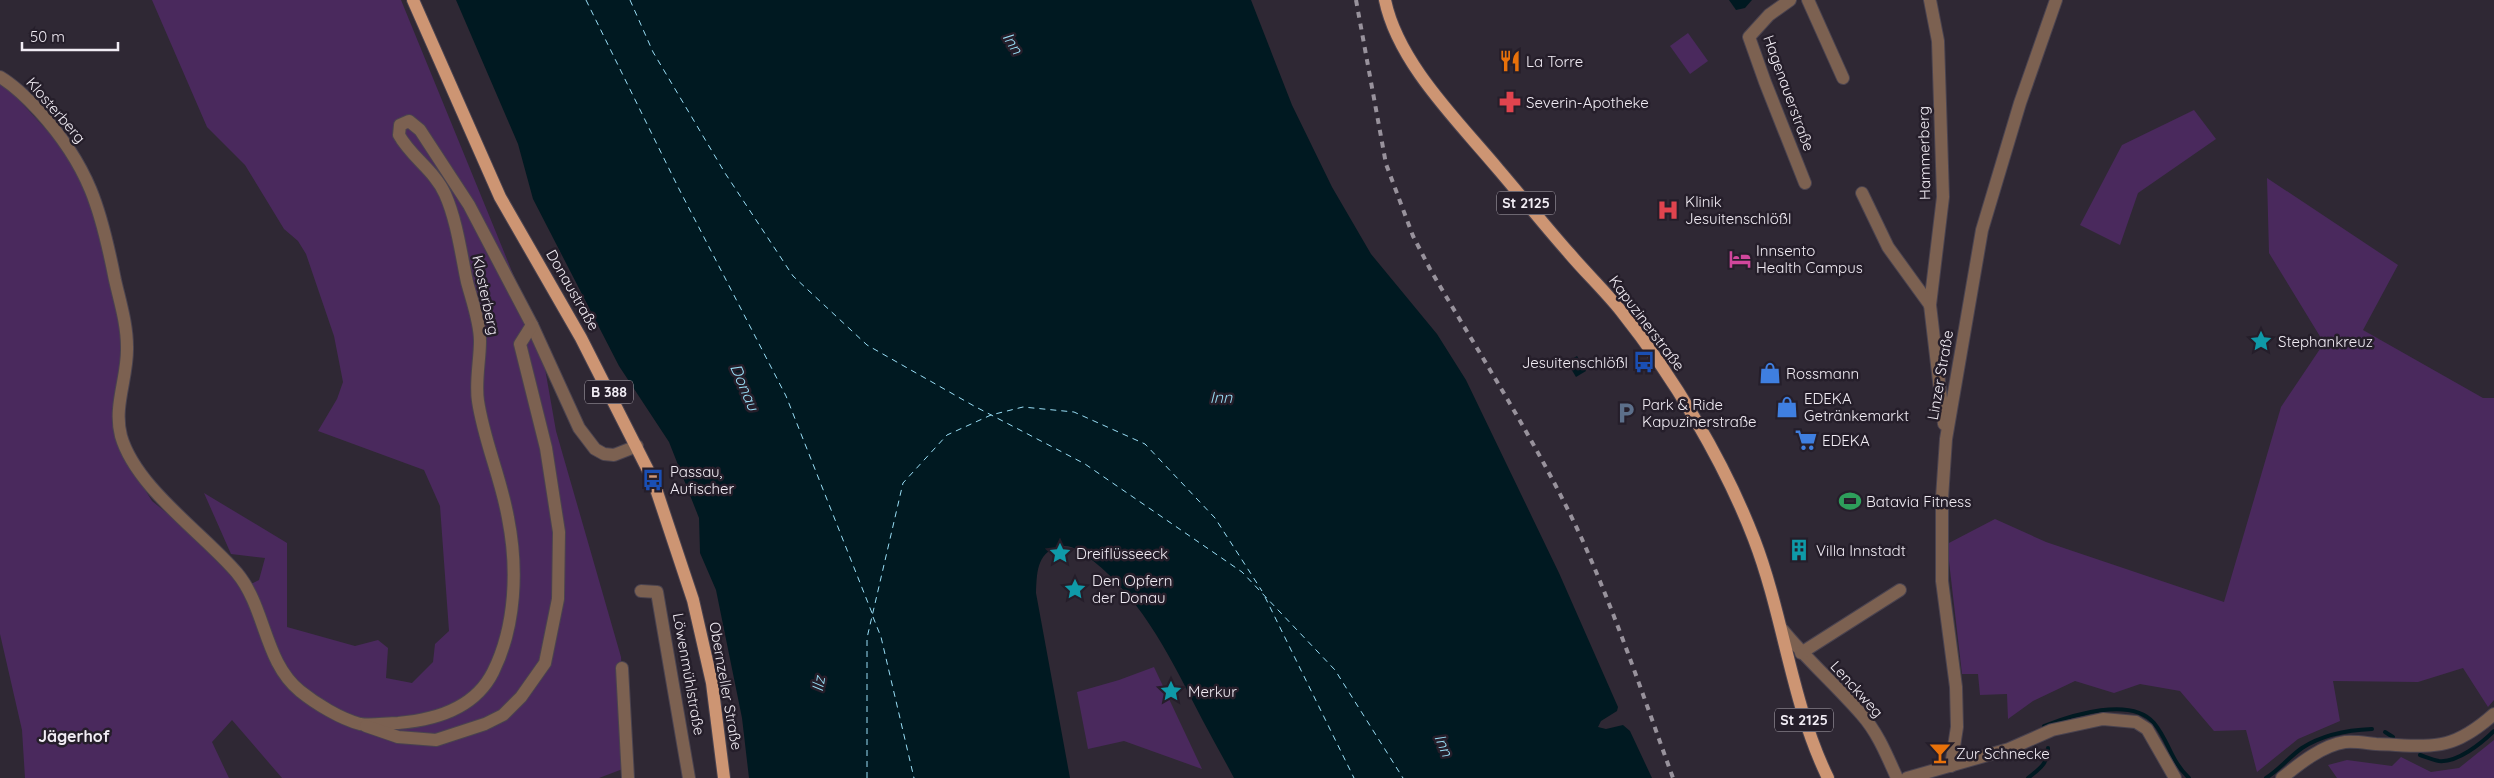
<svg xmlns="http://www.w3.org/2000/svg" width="2494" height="778" font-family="Quicksand,sans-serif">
	<rect width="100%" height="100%" fill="#2f2834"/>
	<g fill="#4a295d">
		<polygon points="152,0 401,0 540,340 556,431 621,657 628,767 599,778 282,778 232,720 212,742 229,778 25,778 22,730 0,634 0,84 7,87 53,137 81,173 91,203 120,324 121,371 112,417 118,438 131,467 152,501 179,523 243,588 259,580 265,558 231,554 204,493 287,543 287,627 355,646 378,640 388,648 386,678 412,683 433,662 435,644 449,631 440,506 424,470 318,431 337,399 343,382 334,336 306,254 298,241 284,229 245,165 207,127"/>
		<polygon points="1688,33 1708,61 1690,74 1670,46"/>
		<polygon points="2194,110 2216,139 2138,193 2120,245 2080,225 2122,145"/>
		<polygon points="2267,178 2398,265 2363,330 2483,398 2494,398 2494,700 2488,707 2463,668 2418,682 2333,681 2340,721 2298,739 2257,772 2246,730 2214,731 2180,691 2140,684 2114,693 2075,681 2033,701 2008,719 2007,694 1980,695 1978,674 1962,674 1947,544 1995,519 2046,542 2224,602 2281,407 2324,343 2269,253"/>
		<polygon points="1154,667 1202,769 1124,741 1088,749 1077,692 1119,680"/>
		<polygon points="2494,740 2494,778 2337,778 2328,765 2347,760 2392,766 2401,757 2431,772 2459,768"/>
	</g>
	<g fill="#001921">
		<path d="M456 0H1251L1292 105 1332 187 1371 254 1437 334 1466 380 1559 573 1618 707 1617 711 1601 721 1598 727 1606 729 1623 725 1630 731 1652 778H1234C1224 759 1213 740 1203 721 1173 663 1145 602 1092 560 1083 553 1071 543 1058 547 1036 553 1037 575 1036 593L1070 778H749L742 718 716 590 700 553 699 518 669 442 619 366 533 199 518 144Z"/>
		<polygon points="1729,0 1752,0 1745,8 1736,10"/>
		<polygon points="1577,356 1586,371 1576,377 1567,362"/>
	</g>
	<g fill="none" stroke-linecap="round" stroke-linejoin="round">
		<g stroke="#001921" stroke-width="4">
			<path d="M2044 726C2072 715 2131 696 2154 723 2169 741 2170 760 2189 778"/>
			<polyline points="2385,732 2393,737"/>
			<path d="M2420 755C2426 757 2433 760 2439 761 2457 763 2482 743 2494 731"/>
			<path d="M2028 778C2039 769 2048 764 2048 748"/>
			<path d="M2266 778C2279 770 2289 757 2302 748 2322 735 2347 730 2372 729"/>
		</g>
		<g stroke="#99def6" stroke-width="1" stroke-dasharray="6 5" stroke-linecap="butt">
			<polyline points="586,0 678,187 786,396 872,613"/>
			<polyline points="630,0 653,52 725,173 793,276 867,345 974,406 1085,464 1242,572 1335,670 1403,778"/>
			<polyline points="1265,597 1354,778"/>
			<polyline points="873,617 881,637 914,778"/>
			<polyline points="867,778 867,638 903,483 947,435 991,415 1023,407 1074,412 1145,444 1215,518 1262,591"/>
		</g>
		<g stroke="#4a434f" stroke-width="14">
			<g id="minor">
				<polyline points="1790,0 1769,15 1749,37 1765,82 1805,183"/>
				<polyline points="1808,0 1843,78"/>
				<polyline points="1930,0 1938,41 1943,197 1930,305 1944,424"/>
				<path d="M0 77C15 86 27 98 39 111 89 166 101 209 115 280 120 302 127 324 127 347 128 377 113 406 121 436 136 488 203 533 237 573 266 608 264 662 300 691 316 704 341 719 360 724 371 726 386 723 398 723 435 720 475 708 493 672 516 626 518 568 508 518 501 478 484 441 478 401 475 382 480 360 480 341 480 322 472 301 467 282 461 254 457 221 445 194 435 171 411 157 399 135L400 125 409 121 420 130 469 205 532 325 579 428 595 449 604 454 614 455 637 446"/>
				<polyline points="1862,193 1888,247 1930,305"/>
				<polyline points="641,591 657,592 689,778"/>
				<path d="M1781 628C1806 659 1836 685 1862 715 1878 733 1887 756 1897 778"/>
				<polyline points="1801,653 1900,590"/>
				<polyline points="622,668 628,778"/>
				<polyline points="366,726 398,737 436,740 485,724 503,715 521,697 545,663 558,599 559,532 546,448 520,344 532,325"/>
				<polyline points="1951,766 1957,727 1956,687 1942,581 1942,498 1946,439 1982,230 2020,103 2056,0"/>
				<polyline points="1907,778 2009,749 2052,730 2103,719 2136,722 2147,729 2175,778"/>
				<path d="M2282 778C2299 764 2323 745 2345 742 2355 741 2366 743 2376 744 2432 746 2450 753 2494 714"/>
			</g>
		</g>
		<g stroke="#4a434f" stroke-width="14">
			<g id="major">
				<polyline points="413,0 500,197 581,338 653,480 693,600 712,683 724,778"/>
				<path d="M1385 0C1398 63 1458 121 1498 169 1522 197 1545 226 1569 253 1586 273 1605 291 1621 311 1673 376 1724 461 1754 539 1784 617 1791 702 1828 778"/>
			</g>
		</g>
		<use href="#minor" stroke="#7c6151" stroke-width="12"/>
		<use href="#major" stroke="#cd9573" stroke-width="12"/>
		<path stroke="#98929c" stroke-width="4" stroke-dasharray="6 6" stroke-linecap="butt" d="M1356 0 1386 164 1413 236 1430 269C1481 357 1538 444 1581 537 1616 615 1644 698 1673 778"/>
	</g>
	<defs>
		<g id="restaurant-bare" transform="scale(1.725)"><path d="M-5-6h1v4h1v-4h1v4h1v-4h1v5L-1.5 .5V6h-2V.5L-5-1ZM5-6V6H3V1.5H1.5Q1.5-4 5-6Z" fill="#e8710a" stroke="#251e2a" stroke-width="2.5" paint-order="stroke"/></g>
		<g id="pharmacy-bare" transform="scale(1.725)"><path d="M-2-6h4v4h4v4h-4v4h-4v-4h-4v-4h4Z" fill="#e0444e" stroke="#251e2a" stroke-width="2.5" paint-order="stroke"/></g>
		<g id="hospital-bare" transform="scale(1.725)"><path d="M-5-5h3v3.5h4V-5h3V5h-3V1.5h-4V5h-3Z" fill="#e0444e" stroke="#251e2a" stroke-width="2.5" paint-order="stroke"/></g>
		<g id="hotel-bare" transform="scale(1.725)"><path d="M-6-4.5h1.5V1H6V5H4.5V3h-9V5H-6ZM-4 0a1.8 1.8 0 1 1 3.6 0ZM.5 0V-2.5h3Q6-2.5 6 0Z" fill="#d1479c" stroke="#251e2a" stroke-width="2.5" paint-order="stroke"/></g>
		<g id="sight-bare" transform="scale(1.725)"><path d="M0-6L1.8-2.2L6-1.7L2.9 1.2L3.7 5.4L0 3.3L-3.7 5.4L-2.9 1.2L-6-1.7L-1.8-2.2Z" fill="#0f9aa8" stroke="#251e2a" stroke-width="2.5" paint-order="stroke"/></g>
		<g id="bus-bare" transform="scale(1.725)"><path d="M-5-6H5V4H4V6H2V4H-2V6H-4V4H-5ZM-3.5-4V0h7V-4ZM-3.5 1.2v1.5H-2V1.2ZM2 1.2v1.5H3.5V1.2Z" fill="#1a4fb4" stroke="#251e2a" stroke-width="2.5" paint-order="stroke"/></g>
		<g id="shop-bare" transform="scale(1.725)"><path d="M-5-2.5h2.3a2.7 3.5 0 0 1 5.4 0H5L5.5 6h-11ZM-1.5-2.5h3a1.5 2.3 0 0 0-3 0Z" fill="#3f7fe0" stroke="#251e2a" stroke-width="2.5" paint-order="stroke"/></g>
		<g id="parking-bare" transform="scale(1.725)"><path d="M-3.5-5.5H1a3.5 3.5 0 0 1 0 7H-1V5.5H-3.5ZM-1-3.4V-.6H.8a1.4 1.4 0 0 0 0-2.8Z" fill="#5c6f8a" stroke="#251e2a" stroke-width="2.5" paint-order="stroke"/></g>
		<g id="supermarket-bare" transform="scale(1.725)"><path d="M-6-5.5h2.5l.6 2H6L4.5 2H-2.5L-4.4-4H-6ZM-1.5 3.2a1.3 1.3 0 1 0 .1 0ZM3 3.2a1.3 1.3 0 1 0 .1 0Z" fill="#3f7fe0" stroke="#251e2a" stroke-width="2.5" paint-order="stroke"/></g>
		<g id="stadium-bare" transform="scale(1.725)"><path d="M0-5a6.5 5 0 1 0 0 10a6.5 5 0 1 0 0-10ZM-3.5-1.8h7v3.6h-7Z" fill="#2e9e5b" stroke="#251e2a" stroke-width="2.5" paint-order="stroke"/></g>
		<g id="building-bare" transform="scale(1.725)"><path d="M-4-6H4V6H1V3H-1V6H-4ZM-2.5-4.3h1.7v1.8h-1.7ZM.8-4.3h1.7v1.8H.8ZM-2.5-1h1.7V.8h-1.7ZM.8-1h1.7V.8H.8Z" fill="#0f9aa8" stroke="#251e2a" stroke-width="2.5" paint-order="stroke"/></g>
		<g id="bar-bare" transform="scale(1.725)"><path d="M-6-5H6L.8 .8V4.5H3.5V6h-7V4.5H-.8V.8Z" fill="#e8710a" stroke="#251e2a" stroke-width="2.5" paint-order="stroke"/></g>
	</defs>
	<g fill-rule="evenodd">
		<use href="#restaurant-bare" x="1510" y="61"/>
		<use href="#pharmacy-bare" x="1510" y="102"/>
		<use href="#hospital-bare" x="1668" y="210"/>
		<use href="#hotel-bare" x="1740" y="259"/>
		<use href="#sight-bare" x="2261" y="341"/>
		<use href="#bus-bare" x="1644" y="362"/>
		<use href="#shop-bare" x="1770" y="373"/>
		<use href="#shop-bare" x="1787" y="407"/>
		<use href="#parking-bare" x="1626" y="413"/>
		<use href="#supermarket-bare" x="1806" y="440"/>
		<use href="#bus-bare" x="653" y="480"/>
		<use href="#stadium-bare" x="1850" y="501"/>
		<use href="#building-bare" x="1799" y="550"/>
		<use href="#sight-bare" x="1060" y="553"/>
		<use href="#sight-bare" x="1075" y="589"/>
		<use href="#sight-bare" x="1171" y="691"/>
		<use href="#bar-bare" x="1940" y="753"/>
	</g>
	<g text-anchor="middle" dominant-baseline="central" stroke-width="5" stroke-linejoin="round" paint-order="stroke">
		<g fill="#251e2a" stroke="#b4aeb7" stroke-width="1">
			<rect x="1497" y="191.5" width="58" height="23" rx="4"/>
			<rect x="585" y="380.5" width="48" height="23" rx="4"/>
			<rect x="1775" y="708.5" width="58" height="23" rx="4"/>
		</g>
		<g font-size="14" font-weight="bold" fill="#f1ecf4">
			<text x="1526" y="203">St 2125</text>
			<text x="609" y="392">B 388</text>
			<text x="1804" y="720">St 2125</text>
		</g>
		<g font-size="15" fill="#f1ecf4" stroke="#251e2a" text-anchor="start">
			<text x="1526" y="61">La Torre</text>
			<text x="1526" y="102">Severin-Apotheke</text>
			<text x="1685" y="201">Klinik<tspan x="1685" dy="17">Jesuitenschlößl</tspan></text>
			<text x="1756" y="250">Innsento<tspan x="1756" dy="17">Health Campus</tspan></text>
			<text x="2278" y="341">Stephankreuz</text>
			<text x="1628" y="362" text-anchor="end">Jesuitenschlößl</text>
			<text x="1786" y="373">Rossmann</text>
			<text x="1804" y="398">EDEKA<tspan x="1804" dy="17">Getränkemarkt</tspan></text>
			<text x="1642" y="404">Park &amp; Ride<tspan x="1642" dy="17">Kapuzinerstraße</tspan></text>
			<text x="1822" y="440">EDEKA</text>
			<text x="670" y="471">Passau,<tspan x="670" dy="17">Aufischer</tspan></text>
			<text x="1866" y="501">Batavia Fitness</text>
			<text x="1816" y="550">Villa Innstadt</text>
			<text x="1076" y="553">Dreiflüsseeck</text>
			<text x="1092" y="580">Den Opfern<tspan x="1092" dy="17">der Donau</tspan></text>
			<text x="1188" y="691">Merkur</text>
			<text x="1956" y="753">Zur Schnecke</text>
		</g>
		<g font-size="15" fill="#f1ecf4" stroke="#251e2a">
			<text transform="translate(1789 93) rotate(70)">Hagenauerstraße</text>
			<text transform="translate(56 110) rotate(49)">Klosterberg</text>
			<text transform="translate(1924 153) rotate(-91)">Hammerberg</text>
			<text transform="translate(573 290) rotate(60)">Donaustraße</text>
			<text transform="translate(486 295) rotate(78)">Klosterberg</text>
			<text transform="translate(1647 323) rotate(53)">Kapuzinerstraße</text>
			<text transform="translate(1940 375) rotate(-80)">Linzer Straße</text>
			<text transform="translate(689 674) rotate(80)">Löwenmühlstraße</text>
			<text transform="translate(726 686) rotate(80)">Obernzeller Straße</text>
			<text transform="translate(1857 689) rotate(48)">Lenckweg</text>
		</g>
		<g font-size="16" font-style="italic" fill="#99def6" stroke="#251e2a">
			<text transform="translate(1013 43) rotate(58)">Inn</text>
			<text transform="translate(745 387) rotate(67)">Donau</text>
			<text x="1221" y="397">Inn</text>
			<text transform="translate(818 684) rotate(-81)">Ilz</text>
			<text transform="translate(1444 745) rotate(67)">Inn</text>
		</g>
		<g font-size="16" font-weight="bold" fill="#f1ecf4" stroke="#251e2a">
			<text x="74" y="736">Jägerhof</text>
		</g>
	</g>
	<path d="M22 42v8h96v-8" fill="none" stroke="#f1ecf4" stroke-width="2.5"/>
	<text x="30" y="42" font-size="15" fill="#f1ecf4" stroke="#251e2a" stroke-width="4" paint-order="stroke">50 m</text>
</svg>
